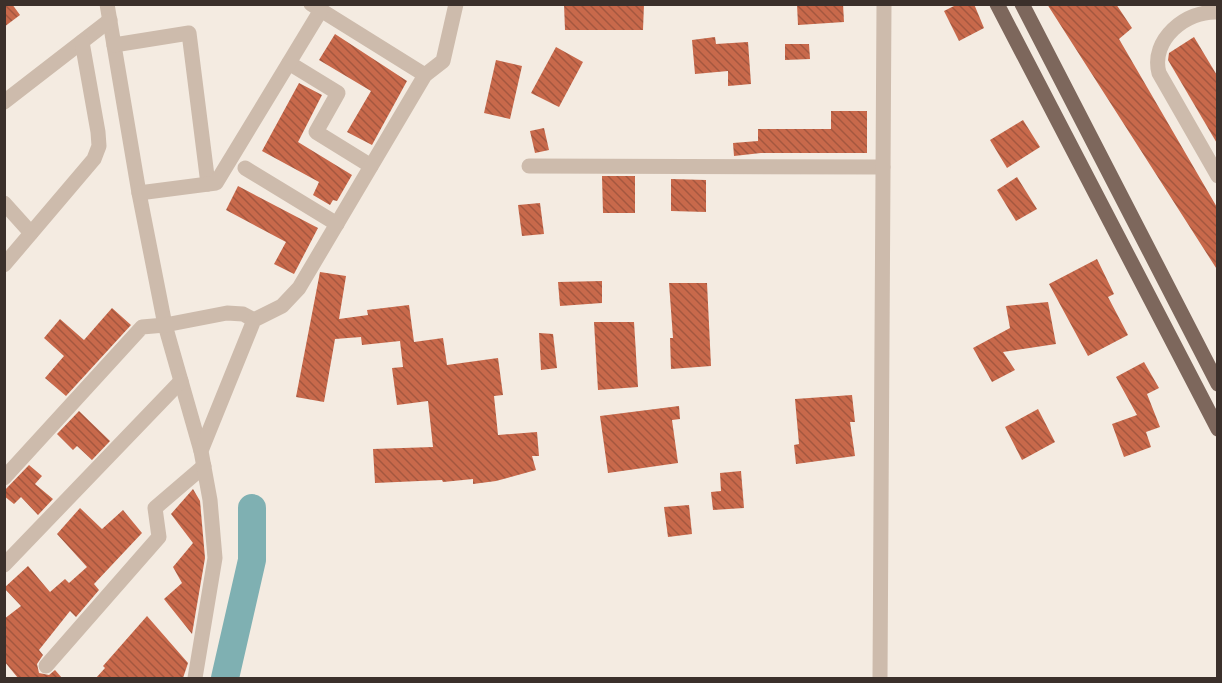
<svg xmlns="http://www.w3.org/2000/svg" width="1222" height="683" font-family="'PT Sans Narrow',sans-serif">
	<defs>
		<pattern id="building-back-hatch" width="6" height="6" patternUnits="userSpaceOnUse" patternTransform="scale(1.5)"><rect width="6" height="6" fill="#c8694b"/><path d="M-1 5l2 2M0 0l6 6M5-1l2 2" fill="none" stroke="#a4573f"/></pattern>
	</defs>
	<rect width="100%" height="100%" fill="#f4ebe1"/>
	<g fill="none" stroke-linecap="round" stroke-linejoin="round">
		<polyline stroke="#7fb0b2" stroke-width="28" points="225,678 252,560 252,508"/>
	</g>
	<g fill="url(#building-back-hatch)">
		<polygon points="4,4 12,4 20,15 4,27"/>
		<polygon points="564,4 644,4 643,30 565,30"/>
		<polygon points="797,4 843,4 844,22 798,25"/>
		<polygon points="958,4 974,4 984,28 959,41 944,11"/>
		<polygon points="1047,4 1116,4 1132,28 1119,39 1218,209 1218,271"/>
		<polygon points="335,34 407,81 372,145 347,132 371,91 319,60"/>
		<polygon points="715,37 716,44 748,42 751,84 728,86 728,71 695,74 692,40"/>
		<polygon points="1194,37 1218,77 1218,145 1168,60 1169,53"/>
		<polygon points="785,44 809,44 810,59 785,60"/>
		<polygon points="556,47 583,62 559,107 531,93"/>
		<polygon points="496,60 522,66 510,119 484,113"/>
		<polygon points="299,83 322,95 298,142 352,175 337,201 333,200 330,205 313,195 319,182 262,151"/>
		<polygon points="831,111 867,111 867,153 761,153 734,156 733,143 758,141 758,129 831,129"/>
		<polygon points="1023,120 1040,147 1007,168 990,140"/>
		<polygon points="544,128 549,150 535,153 530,131"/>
		<polygon points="602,176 635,176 635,213 603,213"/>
		<polygon points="1017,177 1037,209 1016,221 997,190"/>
		<polygon points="671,179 706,180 706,212 671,211"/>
		<polygon points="238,186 318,228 294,274 274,264 286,242 226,210"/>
		<polygon points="540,203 544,234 522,236 518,205"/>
		<polygon points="1097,259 1114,294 1108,297 1128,335 1088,356 1049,284"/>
		<polygon points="320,272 346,276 339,319 368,315 367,310 409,305 414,342 443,338 447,365 498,358 503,395 494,396 498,435 537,432 539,456 532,456 536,470 496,481 473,484 473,479 443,482 442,480 375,483 373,449 433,447 428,401 397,405 392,368 403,367 400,341 362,345 361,337 335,339 324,402 296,397"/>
		<polygon points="602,281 602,303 560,306 558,282"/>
		<polygon points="669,283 707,283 711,366 671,369 670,338 673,338"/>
		<polygon points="1048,302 1056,344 1003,352 1015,370 992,382 973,348 1010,328 1006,306"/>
		<polygon points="112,308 131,325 66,396 45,378 64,356 44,338 60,319 84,340"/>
		<polygon points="594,322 634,322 638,387 598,390"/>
		<polygon points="539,333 553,334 557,368 541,370"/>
		<polygon points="1144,362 1159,388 1147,394 1160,427 1146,432 1151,447 1124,457 1112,424 1137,415 1116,377"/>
		<polygon points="852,395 855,422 850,422 855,456 796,464 794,445 799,444 795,399"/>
		<polygon points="679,406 680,419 672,420 678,463 608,473 600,416"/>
		<polygon points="1038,409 1055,442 1022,460 1005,427"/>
		<polygon points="79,411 110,441 92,460 77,446 73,450 57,434"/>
		<polygon points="29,465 42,476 35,484 53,499 38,515 21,497 14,504 4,496 4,491"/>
		<polygon points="741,471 744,508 713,510 711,492 721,491 720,473"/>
		<polygon points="193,489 200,501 205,558 192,634 164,599 182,583 173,567 193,543 171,514"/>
		<polygon points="689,505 692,534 668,537 664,507"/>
		<polygon points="80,508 102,529 123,510 142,533 94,584 99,590 76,617 70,611 39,650 43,655 37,664 39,673 49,675 55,670 62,678 18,678 4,661 4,619 21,606 4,588 28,566 50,592 65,579 69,583 87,567 57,534"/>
		<polygon points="147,616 188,663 183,678 96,678 105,668 103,666"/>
	</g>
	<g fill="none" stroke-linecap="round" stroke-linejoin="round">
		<g stroke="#cdbbac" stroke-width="15">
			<polyline points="107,4 139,193 165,325 201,451"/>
			<polyline points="311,4 425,75"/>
			<path d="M1218 12C1186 10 1150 40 1159 73L1218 176"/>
			<polyline points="114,45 189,33 208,184"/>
			<polyline points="289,63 338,93 316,132 371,166"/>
			<polyline points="4,102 110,20"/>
			<polyline points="529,166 883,167"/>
			<polyline points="245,168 337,224"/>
			<polyline points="139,193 216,183 321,10"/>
			<polyline points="4,203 31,233"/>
			<polyline points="4,265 94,159 99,146 98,132 82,42"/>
			<polyline points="4,478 142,327 165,325 227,313 243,314 254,320"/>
			<polyline points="4,565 181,381"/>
			<polyline points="46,666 159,537 155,508 204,466"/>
			<polyline points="195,678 215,558 210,500 201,451 254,320 282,306 299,288 425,75 443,61 456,4"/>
			<polyline points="880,678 884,4"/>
		</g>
		<g stroke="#7d675c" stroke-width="15">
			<polyline points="997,4 1218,429"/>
			<polyline points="1022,4 1218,384"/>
		</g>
	</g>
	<rect width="1222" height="683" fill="none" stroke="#3b302b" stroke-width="12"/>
</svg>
